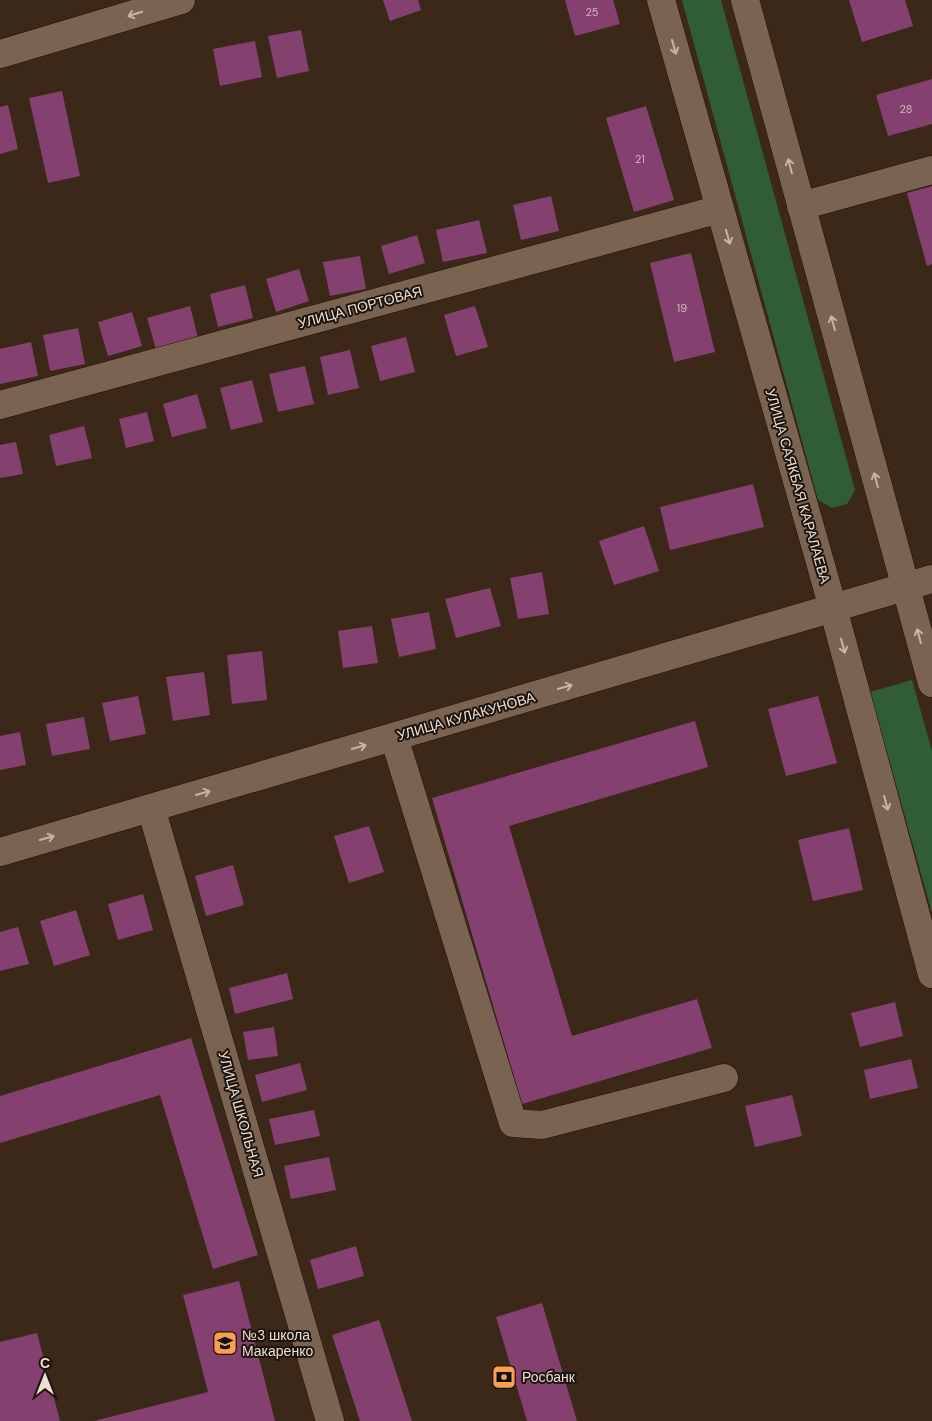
<svg xmlns="http://www.w3.org/2000/svg" width="932" height="1421" font-family="'DM Sans',sans-serif">
	<rect width="100%" height="100%" fill="#3c2819"/>
	<g fill="#305d34">
		<polygon points="682,0 721,0 855,490 847,504 832,508 818,500"/>
		<polygon points="912,680 932,751 932,913 870,692"/>
	</g>
	<g fill="#84416f">
		<polygon points="383,0 418,0 421,10 390,21"/>
		<polygon points="565,0 613,0 620,24 575,36"/>
		<polygon points="849,0 905,0 913,26 862,42"/>
		<polygon points="301,30 309,71 277,78 268,36"/>
		<polygon points="255,41 262,77 220,86 213,49"/>
		<polygon points="932,79 932,124 888,136 876,95"/>
		<polygon points="62,91 80,176 48,183 29,98"/>
		<polygon points="8,105 18,149 0,154 0,107"/>
		<polygon points="646,106 674,200 634,212 606,118"/>
		<polygon points="932,186 932,264 927,266 907,193"/>
		<polygon points="551,196 559,231 521,240 513,205"/>
		<polygon points="479,220 487,253 443,262 436,230"/>
		<polygon points="417,235 425,263 389,274 381,246"/>
		<polygon points="691,253 715,352 674,362 650,263"/>
		<polygon points="360,256 366,289 330,296 323,262"/>
		<polygon points="299,269 309,301 276,312 266,279"/>
		<polygon points="245,285 253,318 218,327 210,294"/>
		<polygon points="190,306 198,338 156,349 147,318"/>
		<polygon points="475,306 488,347 456,356 444,315"/>
		<polygon points="132,312 142,346 108,356 98,322"/>
		<polygon points="78,328 85,364 50,371 43,335"/>
		<polygon points="406,337 415,372 380,381 371,346"/>
		<polygon points="31,342 38,376 0,384 0,349"/>
		<polygon points="350,350 359,388 328,395 320,357"/>
		<polygon points="305,366 314,404 278,412 269,374"/>
		<polygon points="252,380 263,422 231,430 220,388"/>
		<polygon points="197,394 207,428 172,437 163,404"/>
		<polygon points="147,412 154,441 126,448 119,419"/>
		<polygon points="84,426 92,458 56,466 49,435"/>
		<polygon points="16,442 23,474 0,478 0,445"/>
		<polygon points="753,484 764,527 670,550 660,507"/>
		<polygon points="644,526 659,571 614,585 599,541"/>
		<polygon points="542,572 549,614 518,619 510,578"/>
		<polygon points="490,588 501,626 456,638 445,599"/>
		<polygon points="429,612 436,649 399,657 391,619"/>
		<polygon points="372,626 378,663 343,668 338,631"/>
		<polygon points="262,651 267,700 232,704 227,655"/>
		<polygon points="204,672 210,715 173,721 166,677"/>
		<polygon points="138,696 146,734 110,741 102,703"/>
		<polygon points="818,696 837,763 786,776 768,709"/>
		<polygon points="84,717 90,749 52,756 46,724"/>
		<polygon points="695,721 708,767 509,826 572,1036 697,999 712,1048 522,1104 432,798"/>
		<polygon points="20,732 26,765 0,770 0,736"/>
		<polygon points="369,826 384,872 349,883 334,836"/>
		<polygon points="849,828 863,890 813,901 798,840"/>
		<polygon points="233,865 244,905 206,916 195,876"/>
		<polygon points="143,894 153,930 118,940 108,904"/>
		<polygon points="76,910 90,955 54,966 40,921"/>
		<polygon points="18,927 29,964 0,971 0,932"/>
		<polygon points="287,973 293,999 235,1014 229,988"/>
		<polygon points="895,1002 903,1036 860,1047 851,1013"/>
		<polygon points="274,1027 278,1056 248,1060 243,1032"/>
		<polygon points="191,1038 258,1255 213,1269 160,1095 0,1143 0,1096"/>
		<polygon points="911,1059 918,1088 870,1099 864,1070"/>
		<polygon points="300,1063 307,1090 262,1102 255,1075"/>
		<polygon points="792,1095 802,1136 755,1147 745,1106"/>
		<polygon points="314,1110 320,1136 275,1145 269,1119"/>
		<polygon points="329,1157 336,1190 291,1199 284,1166"/>
		<polygon points="356,1246 364,1276 318,1289 310,1260"/>
		<polygon points="239,1281 275,1421 94,1421 208,1392 183,1295"/>
		<polygon points="542,1303 577,1421 527,1421 496,1317"/>
		<polygon points="379,1320 412,1421 360,1421 332,1335"/>
		<polygon points="37,1333 60,1421 0,1421 0,1342"/>
	</g>
	<g fill="none" stroke-linecap="round" stroke-linejoin="round">
		<g stroke="#221003" stroke-width="29">
			<g id="minor">
				<polyline points="801,206 932,170"/>
				<polyline points="0,405 720,209"/>
				<polyline points="394,737 513,1123 542,1125 724,1078"/>
				<polyline points="151,808 330,1421"/>
			</g>
		</g>
		<g stroke="#221003" stroke-width="29">
			<g id="tertiary">
				<polyline points="661,0 833,608 932,974"/>
				<polyline points="745,0 932,683"/>
				<polyline points="0,54 181,0"/>
				<polyline points="0,852 932,579"/>
			</g>
		</g>
		<use href="#minor" stroke="#7b6352" stroke-width="28"/>
		<use href="#tertiary" stroke="#7b6352" stroke-width="28"/>
	</g>
	<defs><path id="oneway-shaft" d="M-6 0H5M1.5-3L5.5 0L1.5 3" fill="none" stroke-width="1.6" stroke-linecap="round" stroke-linejoin="round" transform="scale(1.25)"/></defs>
	<g stroke="#c5b4a8">
		<use href="#oneway-shaft" transform="translate(135 14) rotate(163)"/>
		<use href="#oneway-shaft" transform="translate(674 47) rotate(74)"/>
		<use href="#oneway-shaft" transform="translate(790 166) rotate(-105)"/>
		<use href="#oneway-shaft" transform="translate(728 237) rotate(74)"/>
		<use href="#oneway-shaft" transform="translate(833 323) rotate(-105)"/>
		<use href="#oneway-shaft" transform="translate(876 480) rotate(-105)"/>
		<use href="#oneway-shaft" transform="translate(919 636) rotate(-105)"/>
		<use href="#oneway-shaft" transform="translate(843 646) rotate(75)"/>
		<use href="#oneway-shaft" transform="translate(565 687) rotate(-16)"/>
		<use href="#oneway-shaft" transform="translate(359 747) rotate(-16)"/>
		<use href="#oneway-shaft" transform="translate(203 793) rotate(-16)"/>
		<use href="#oneway-shaft" transform="translate(886 803) rotate(75)"/>
		<use href="#oneway-shaft" transform="translate(47 838) rotate(-16)"/>
	</g>
	<defs>
		<g id="school-square" transform="scale(1.25)"><rect x="-9" y="-9" width="18" height="18" rx="4" fill="#fa9f4e" stroke="#1c130c"/><path d="M0-5L7-2L0 1L-7-2ZM-4 1L0 2.5L4 1V4Q0 6-4 4Z" fill="#111"/></g>
		<g id="bank-square" transform="scale(1.25)"><rect x="-9" y="-9" width="18" height="18" rx="4" fill="#fa9f4e" stroke="#1c130c"/><path d="M-6-4H6V4H-6ZM0-2.3a2.3 2.3 0 1 0 0 4.6a2.3 2.3 0 1 0 0-4.6Z" fill="#111"/></g>
	</defs>
	<g fill-rule="evenodd">
		<use href="#school-square" x="225" y="1343"/>
		<use href="#bank-square" x="504" y="1377"/>
	</g>
	<g text-anchor="middle" dominant-baseline="central" stroke-width="4" stroke-linejoin="round" paint-order="stroke">
		<g font-size="11" fill="#d3b8bc">
			<text x="592" y="12">25</text>
			<text x="906" y="109">28</text>
			<text x="640" y="159">21</text>
			<text x="682" y="308">19</text>
		</g>
		<g font-size="14" fill="#eddfd6" stroke="#1c130c">
			<text transform="translate(360 307) rotate(-15)">УЛИЦА ПОРТОВАЯ</text>
			<text transform="translate(798 486) rotate(74)">УЛИЦА САЯКБАЯ КАРАЛАЕВА</text>
			<text transform="translate(466 716) rotate(-16)">УЛИЦА КУЛАКУНОВА</text>
			<text transform="translate(241 1114) rotate(74)">УЛИЦА ШКОЛЬНАЯ</text>
		</g>
		<g font-size="14" fill="#eddfd6" stroke="#1c130c" text-anchor="start">
			<text x="242" y="1335">№3 школа<tspan x="242" dy="16">Макаренко</tspan></text>
			<text x="522" y="1377">Росбанк</text>
		</g>
	</g>
	<g transform="translate(45 1376)" stroke="#1c130c" stroke-width="4" paint-order="stroke">
	<path d="M0-4L9 19L0 12L-9 19Z" fill="#eddfd6"/>
	<text y="-8" font-size="14" font-weight="bold" text-anchor="middle" fill="#eddfd6">С</text>
	</g>
</svg>
